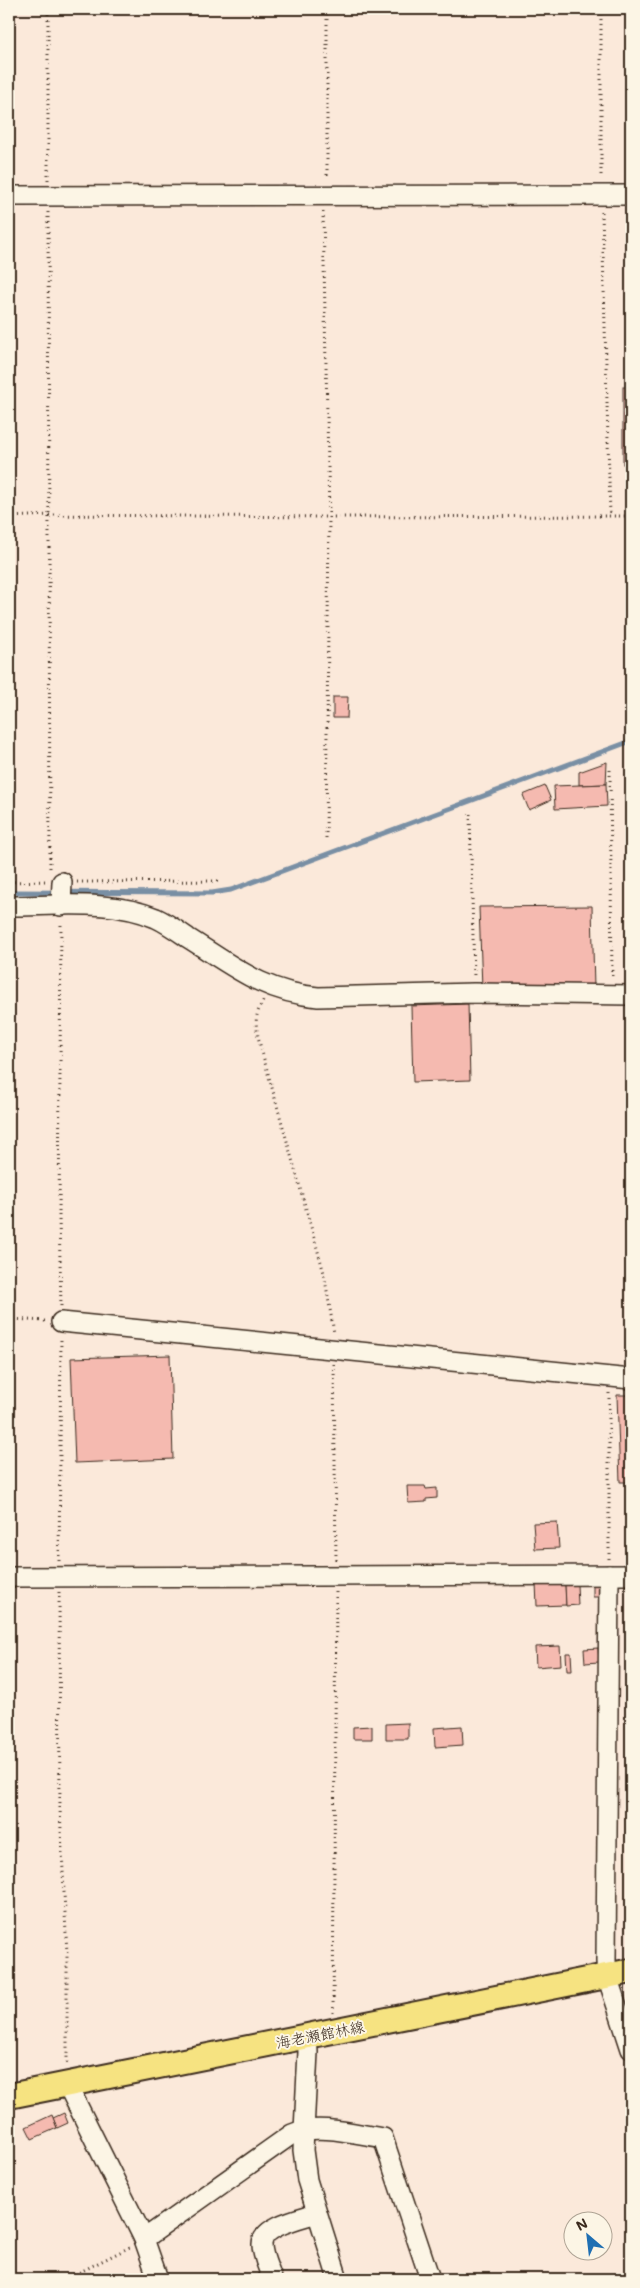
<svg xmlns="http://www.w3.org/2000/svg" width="640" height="2288" font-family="Mali,'Klee One',sans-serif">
	<rect width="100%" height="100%" fill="#fbe9da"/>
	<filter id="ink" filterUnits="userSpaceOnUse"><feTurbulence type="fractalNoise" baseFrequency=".02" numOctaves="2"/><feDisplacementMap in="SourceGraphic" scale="10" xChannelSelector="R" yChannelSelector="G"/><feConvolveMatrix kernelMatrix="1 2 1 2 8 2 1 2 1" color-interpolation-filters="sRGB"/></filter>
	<g filter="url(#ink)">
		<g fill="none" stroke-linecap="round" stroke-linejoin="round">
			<polyline stroke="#798fa4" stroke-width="5" points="9,892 212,893 231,890 631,741"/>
		</g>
		<g fill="#f5bab0" stroke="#3b2a1e">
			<rect x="623" y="387" width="8" height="77"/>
			<polygon points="333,697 348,697 347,718 333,718"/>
			<polygon points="607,762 606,784 579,785 579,772"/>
			<polygon points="606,784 607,806 555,809 554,786"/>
			<polygon points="545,786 551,800 529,810 523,795"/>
			<polygon points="592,906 594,989 482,988 479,907"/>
			<polygon points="468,1004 470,1080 413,1082 411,1006"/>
			<polygon points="170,1355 173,1459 75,1463 71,1358"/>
			<polygon points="617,1395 631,1395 631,1482 620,1482"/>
			<polygon points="407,1486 425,1486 426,1489 437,1488 437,1498 426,1499 426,1502 408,1503"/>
			<polygon points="557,1522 559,1548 535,1549 533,1523"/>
			<polygon points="565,1581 566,1605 537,1606 536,1583"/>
			<polygon points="593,1583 602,1583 603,1597 593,1597"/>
			<polygon points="565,1585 577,1585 578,1605 566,1606"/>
			<polygon points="560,1646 561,1665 536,1667 535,1647"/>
			<polygon points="598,1648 599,1662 585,1663 584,1649"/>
			<polygon points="566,1653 571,1653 572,1671 567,1671"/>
			<polygon points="408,1723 408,1739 386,1739 386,1724"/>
			<polygon points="372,1726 372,1739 353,1739 353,1727"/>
			<polygon points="462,1726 463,1745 435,1747 434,1728"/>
			<polygon points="64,2113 68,2123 57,2128 53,2118"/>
			<polygon points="52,2115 57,2128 32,2139 26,2127"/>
		</g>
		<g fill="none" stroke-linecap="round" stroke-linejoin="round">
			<g stroke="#3b2a1e" stroke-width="22">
				<g id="minor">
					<polyline points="9,196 631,195"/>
					<path d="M9 906C57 906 111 899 156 918 167 923 178 931 188 938 233 966 263 992 318 997L474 993 631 995"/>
					<polyline points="61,906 62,882"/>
					<polyline points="61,1322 631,1379"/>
					<polyline points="609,1575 606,1961 607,1976 631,2049"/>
					<polyline points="9,1577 631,1575"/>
					<polyline points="307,2036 308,2052 303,2150 307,2180 338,2279"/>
					<polyline points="67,2084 144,2239 158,2279"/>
					<path d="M144 2239 292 2134C317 2123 356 2134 383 2138L430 2279"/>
					<path d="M272 2279C269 2269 262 2256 262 2245 261 2226 302 2218 317 2213"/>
				</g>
			</g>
			<g stroke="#3b2a1e" stroke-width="28">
				<polyline id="major" points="9,2096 631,1971"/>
			</g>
			<g stroke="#3b2a1e" stroke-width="3" stroke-dasharray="1 4" stroke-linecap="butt">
				<polyline points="48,9 48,181"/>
				<polyline points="327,9 327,179"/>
				<polyline points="601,9 601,178"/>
				<polyline points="48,212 50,871"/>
				<polyline points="323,212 329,517 326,839"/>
				<polyline points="602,212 610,516"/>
				<polyline points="9,517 51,515 329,517 631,516"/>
				<polyline points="610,770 612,979"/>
				<polyline points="470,814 474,978"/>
				<polyline points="9,882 46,881"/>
				<polyline points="77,882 221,881"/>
				<path d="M263 1001C253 1018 256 1027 260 1045L324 1273 334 1333"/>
				<polyline points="61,1306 59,1217 61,922"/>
				<polyline points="9,1319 46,1321"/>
				<polyline points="334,1364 336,1560"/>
				<polyline points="609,1559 609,1393"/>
				<polyline points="59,1561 61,1337"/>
				<polyline points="59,1592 60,1809 67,1954 67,2065"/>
				<polyline points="333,2013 336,1592"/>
				<polyline points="66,2279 130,2247"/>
			</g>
			<use href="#minor" stroke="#fcf5e5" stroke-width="19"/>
			<use href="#major" stroke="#f6e381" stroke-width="24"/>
		</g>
	</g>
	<g text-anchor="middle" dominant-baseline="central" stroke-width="4" stroke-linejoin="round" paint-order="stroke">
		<g font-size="15" fill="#3b2a1e" stroke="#fcf5e5">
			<text transform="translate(320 2034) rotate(-11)">海老瀬館林線</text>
		</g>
	</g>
	<rect width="640" height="2288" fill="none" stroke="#fcf5e5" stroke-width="30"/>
	<rect x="15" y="15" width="610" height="2258" fill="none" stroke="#3b2a1e" stroke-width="2" filter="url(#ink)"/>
	<g transform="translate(588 2236) rotate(332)"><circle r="24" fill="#fcf5e5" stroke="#afa495"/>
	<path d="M0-4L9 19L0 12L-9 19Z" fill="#1f6fb2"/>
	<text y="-8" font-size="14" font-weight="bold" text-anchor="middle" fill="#3b2a1e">N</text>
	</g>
</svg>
